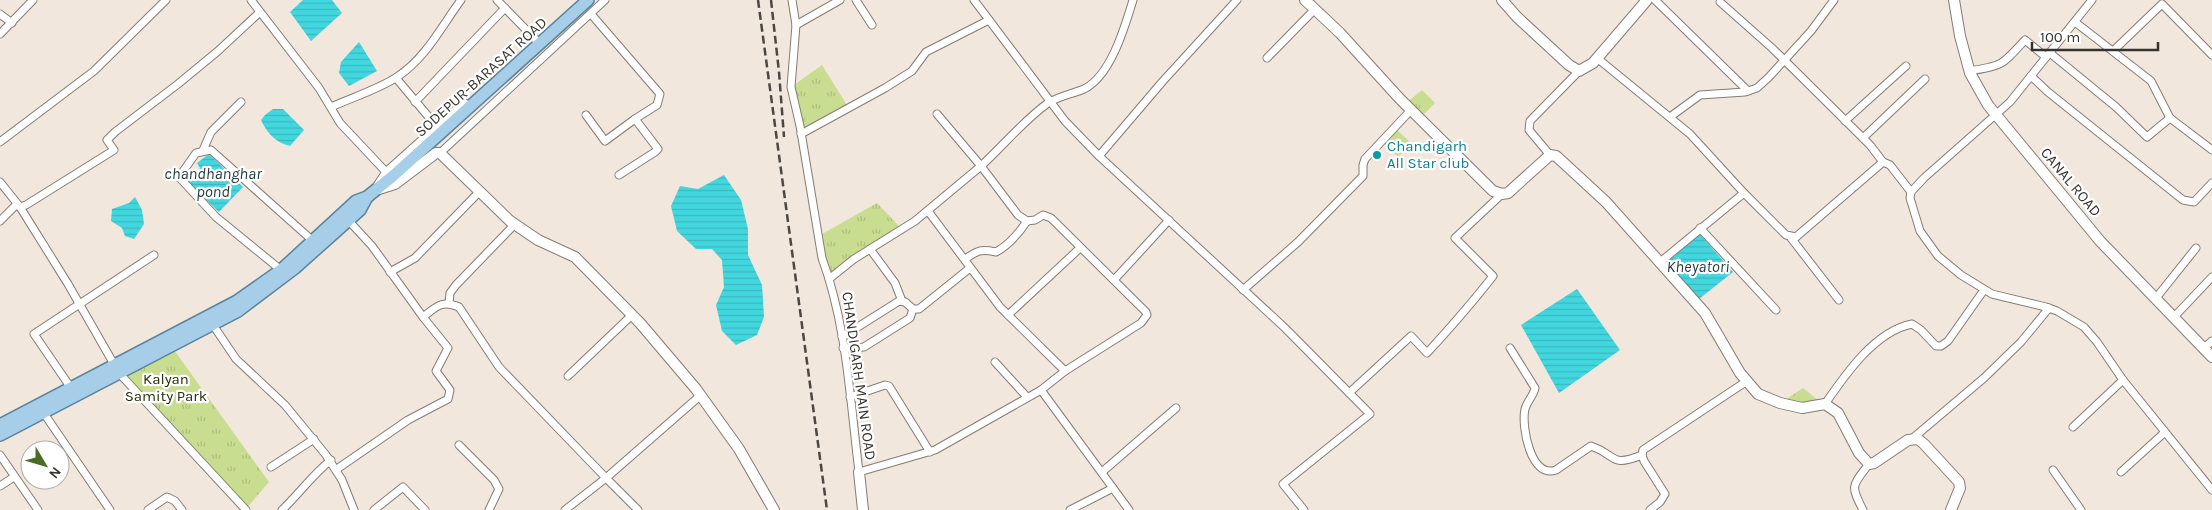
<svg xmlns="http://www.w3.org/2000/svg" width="2212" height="510" font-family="Karla,sans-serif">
	<defs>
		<pattern id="park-tufts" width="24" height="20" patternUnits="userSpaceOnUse" patternTransform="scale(1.25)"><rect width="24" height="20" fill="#c9dd90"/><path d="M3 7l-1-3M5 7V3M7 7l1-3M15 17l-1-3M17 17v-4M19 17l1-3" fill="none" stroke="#adbe7c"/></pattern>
		<pattern id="water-rules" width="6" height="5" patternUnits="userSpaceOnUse" patternTransform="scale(1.25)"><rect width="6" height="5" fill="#42d6de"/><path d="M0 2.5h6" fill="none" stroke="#3ab8bf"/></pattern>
	</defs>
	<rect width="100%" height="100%" fill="#f1e7dd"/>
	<g fill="url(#park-tufts)">
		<polygon points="822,65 848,107 805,130 794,85"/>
		<polygon points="1422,90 1435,103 1421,117 1406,103"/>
		<polygon points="1396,129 1412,144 1398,157 1383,142"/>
		<polygon points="877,203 900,227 828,274 822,234"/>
		<polygon points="174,350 269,482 245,510 114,375"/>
		<polygon points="1803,388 1818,400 1816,406 1782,402"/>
	</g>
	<g fill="url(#water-rules)">
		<polygon points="303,0 332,0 342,13 311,41 290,12"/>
		<polygon points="359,42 377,71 349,86 339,73 341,62"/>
		<path d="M273 109H283L304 130 290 146C276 143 267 133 261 120L265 115Z"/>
		<polygon points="209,154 243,187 219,212 184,179 187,175 193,178 200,168 197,163"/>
		<polygon points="724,175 741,200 748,229 748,255 762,285 764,317 757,335 736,345 722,331 716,305 724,287 722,260 712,249 696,249 677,231 671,206 680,186 698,189"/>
		<polygon points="135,197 142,210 144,224 134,239 125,236 122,228 111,221 112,209 129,203"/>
		<polygon points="1699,233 1733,272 1699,299 1666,263"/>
		<polygon points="1577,289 1620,350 1559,393 1521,325"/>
	</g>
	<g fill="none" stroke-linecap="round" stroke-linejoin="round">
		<g stroke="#847c73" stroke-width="9">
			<g id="street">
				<polyline points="251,0 319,88 340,123 387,173"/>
				<polyline points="497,0 536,40"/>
				<path d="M792 0 796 25 791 87 800 126 822 258C847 326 850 400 859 472L935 450 1041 390 1129 510"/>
				<polyline points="856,0 872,25"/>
				<polyline points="974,0 1065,121 1099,156 1285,328 1370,414 1283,484 1304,510"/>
				<polyline points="1655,0 1748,91"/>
				<polyline points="2092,0 2010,102 1924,178 1911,192 1910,198 1920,231 1938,256 1961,275 1992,294 2046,307 2057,311 2084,327 2097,342 2123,380 2212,490"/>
				<polyline points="1720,2 1772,48 1870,145 1883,162"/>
				<polyline points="0,14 12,23"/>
				<polyline points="591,14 660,94 657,105 635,119 658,149 655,152 619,175"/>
				<polyline points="2075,22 2151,81 2170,118 2212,150"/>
				<polyline points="796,25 840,0"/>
				<polyline points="0,34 33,0"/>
				<polyline points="2113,51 2162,4 2212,55"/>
				<polyline points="2050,53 2116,107 2147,137 2170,118"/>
				<polyline points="1267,58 1315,9"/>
				<polyline points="1597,58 1690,134 1744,193"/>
				<path d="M1969 71C2003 66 2002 65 2025 40L2046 57"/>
				<polyline points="2031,76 2048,92 2183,200 2194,202 2212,183"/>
				<polyline points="396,78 438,128"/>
				<polyline points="415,102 505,8"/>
				<path d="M331 107C351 98 379 89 397 77 426 58 441 27 461 0"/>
				<path d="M937 114 981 166C1004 145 1023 121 1048 103 1059 96 1072 94 1084 89 1111 76 1125 26 1133 0"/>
				<polyline points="586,115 605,141 635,119"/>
				<polyline points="1670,117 1700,95 1745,92 1757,88 1769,77 1811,31 1834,0"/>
				<polyline points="1845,121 1906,66"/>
				<polyline points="801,134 885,88 912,71 926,52 989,20"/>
				<polyline points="1863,138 1925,79"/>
				<polyline points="0,142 94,71 166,0"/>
				<polyline points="203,150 211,132 241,102"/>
				<polyline points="440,153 605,0"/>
				<polyline points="1550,155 1529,130 1530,121 1579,71"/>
				<polyline points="1099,156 1163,81 1237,0"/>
				<polyline points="0,182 20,207 26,205 114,150 107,140 115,132 178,84 218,51 260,12"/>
				<polyline points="20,207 68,284 119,373 246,510"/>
				<polyline points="928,211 1000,307 1065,371"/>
				<path d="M348 220 372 246 423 317C437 306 442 300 459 307L499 367 606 478 701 395"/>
				<polyline points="0,221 16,205"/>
				<polyline points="1700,228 1776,310"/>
				<polyline points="1791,238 1839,300"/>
				<polyline points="870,249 895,283 902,301"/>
				<path d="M965 259C979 250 980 249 996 252 1009 245 1019 233 1027 221"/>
				<polyline points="1659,263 1744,193 1786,235 1796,237 1883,162 1890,165 1911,192"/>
				<polyline points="281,270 216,217 179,177 196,153 211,150 313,241"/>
				<polyline points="390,272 415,258 480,191"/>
				<polyline points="829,279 854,259 915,221 981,166 1018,215 1027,221 1035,220 1043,215 1051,218 1146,312 1147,315 1141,323 1065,371 1041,390"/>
				<polyline points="1114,280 1169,220"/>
				<polyline points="1243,290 1298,242 1363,176 1363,165 1365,159 1411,110"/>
				<polyline points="2156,298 2196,248"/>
				<polyline points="449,303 450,293 456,285 515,224"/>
				<polyline points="1008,315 1080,248"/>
				<polyline points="2174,317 2212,277"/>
				<polyline points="213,325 236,359 285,405 326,455 342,480 354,510"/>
				<polyline points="842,337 899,301 905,302 913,309 919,309 970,268"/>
				<polyline points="843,348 864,347 910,318 913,309"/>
				<path d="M1510 348 1535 388C1533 397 1527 401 1525 409 1521 427 1531 479 1556 470L1591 446C1618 455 1609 468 1642 455"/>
				<polyline points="2204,348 2212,341"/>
				<polyline points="995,362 1027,397"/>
				<polyline points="568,376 632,315"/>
				<polyline points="71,388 34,334 154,255"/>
				<path d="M1349 393 1411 336 1427 353C1450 328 1472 303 1493 276L1455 238 1502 194"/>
				<polyline points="850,397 885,385 889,386 930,452"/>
				<path d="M1825 404C1845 375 1875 331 1912 324L1921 330 1936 346H1941L1948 341 1984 290"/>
				<polyline points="43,412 110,510"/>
				<polyline points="2073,427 2123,380"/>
				<polyline points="1913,438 1984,378 2021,342 2049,308"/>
				<polyline points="459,445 494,480 499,489 489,510"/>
				<polyline points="0,455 38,510"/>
				<polyline points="271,467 314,439"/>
				<polyline points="337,469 408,420 448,399 450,390 436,371 448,348 423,317"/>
				<polyline points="2053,470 2081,510"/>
				<polyline points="1102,472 1176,408"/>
				<polyline points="2121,472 2165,432"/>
				<polyline points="0,486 14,477"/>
				<polyline points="148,510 167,497 175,501 182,510"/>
				<path d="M282 510C299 494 312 475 331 460"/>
				<polyline points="374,510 403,487 425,510"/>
				<polyline points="565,510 606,478 638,510"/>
				<polyline points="1070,510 1113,488"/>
				<polyline points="1650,510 1660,502 1665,494 1644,461 1642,455 1643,450 1747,381"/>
				<path d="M1863 510C1850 485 1852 486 1869 464"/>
			</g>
		</g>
		<g stroke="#847c73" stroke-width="12">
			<g id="secondary">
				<polyline points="1305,0 1340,33 1400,99 1493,191 1502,194 1508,193 1550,155 1556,156 1567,166 1606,202 1705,313 1740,373 1758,394 1780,403 1802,408 1825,404 1838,413 1859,453 1869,464 1874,463 1908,440 1918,439 1924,444 1959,482 1960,488 1951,510"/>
				<polyline points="1502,0 1517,17 1569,65 1579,71 1593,63 1647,0"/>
				<polyline points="1954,0 1960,36 1970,73 1988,105 2100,241 2212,357"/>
				<polyline points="379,185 387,173 464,104"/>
				<polyline points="379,189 395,184 436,153 440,153 510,221 538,240 575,257 640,323 696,389 739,449 774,510"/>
				<polyline points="859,472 863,510"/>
			</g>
		</g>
		<g stroke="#59839e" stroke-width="14">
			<g id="primary">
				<polyline points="0,425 237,301 281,270 356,201 367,197 393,176 588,0"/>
				<polyline points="0,435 238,311 295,268 360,210 367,197"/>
			</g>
		</g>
		<use href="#street" stroke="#fff" stroke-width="7"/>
		<use href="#secondary" stroke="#fff" stroke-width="10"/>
		<use href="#primary" stroke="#a7cee9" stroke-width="11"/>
		<g stroke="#4c4743" stroke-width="2.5" stroke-dasharray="8 4" stroke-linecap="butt">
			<polyline points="758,0 827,510"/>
			<polyline points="771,0 779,72 784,137"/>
		</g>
	</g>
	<circle fill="#0f9aa8" stroke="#fff" stroke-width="2" cx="1377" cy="155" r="5"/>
	<g text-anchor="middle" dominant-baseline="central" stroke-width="4.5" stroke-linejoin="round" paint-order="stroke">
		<g font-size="15" fill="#36322e" stroke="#fff">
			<text transform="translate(481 77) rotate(-42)">SODEPUR-BARASAT ROAD</text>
			<text transform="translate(2071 182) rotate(50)">CANAL ROAD</text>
			<text transform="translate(859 376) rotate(82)">CHANDIGARH MAIN ROAD</text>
		</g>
		<g font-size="15" fill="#0d838f" stroke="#fff" text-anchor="start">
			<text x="1387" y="146">Chandigarh<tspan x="1387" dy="17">All Star club</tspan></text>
		</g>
		<g font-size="15" fill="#262e06" stroke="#fff">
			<text x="166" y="379">Kalyan<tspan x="166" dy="17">Samity Park</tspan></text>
		</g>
		<g font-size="16" font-style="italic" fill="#253d3e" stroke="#fff">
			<text x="213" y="173">chandhanghar<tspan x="213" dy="18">pond</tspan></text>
			<text x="1698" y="266">Kheyatori</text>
		</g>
	</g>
	<g transform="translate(45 465) rotate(128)"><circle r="24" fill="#ffffff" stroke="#afadab"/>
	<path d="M0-4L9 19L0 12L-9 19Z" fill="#496b23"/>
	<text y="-8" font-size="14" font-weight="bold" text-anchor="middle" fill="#36322e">N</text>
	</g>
	<path d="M2032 42v8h126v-8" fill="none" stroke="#36322e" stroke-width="2.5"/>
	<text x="2040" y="42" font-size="15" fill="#36322e" stroke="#ffffff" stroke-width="4" paint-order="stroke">100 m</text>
</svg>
